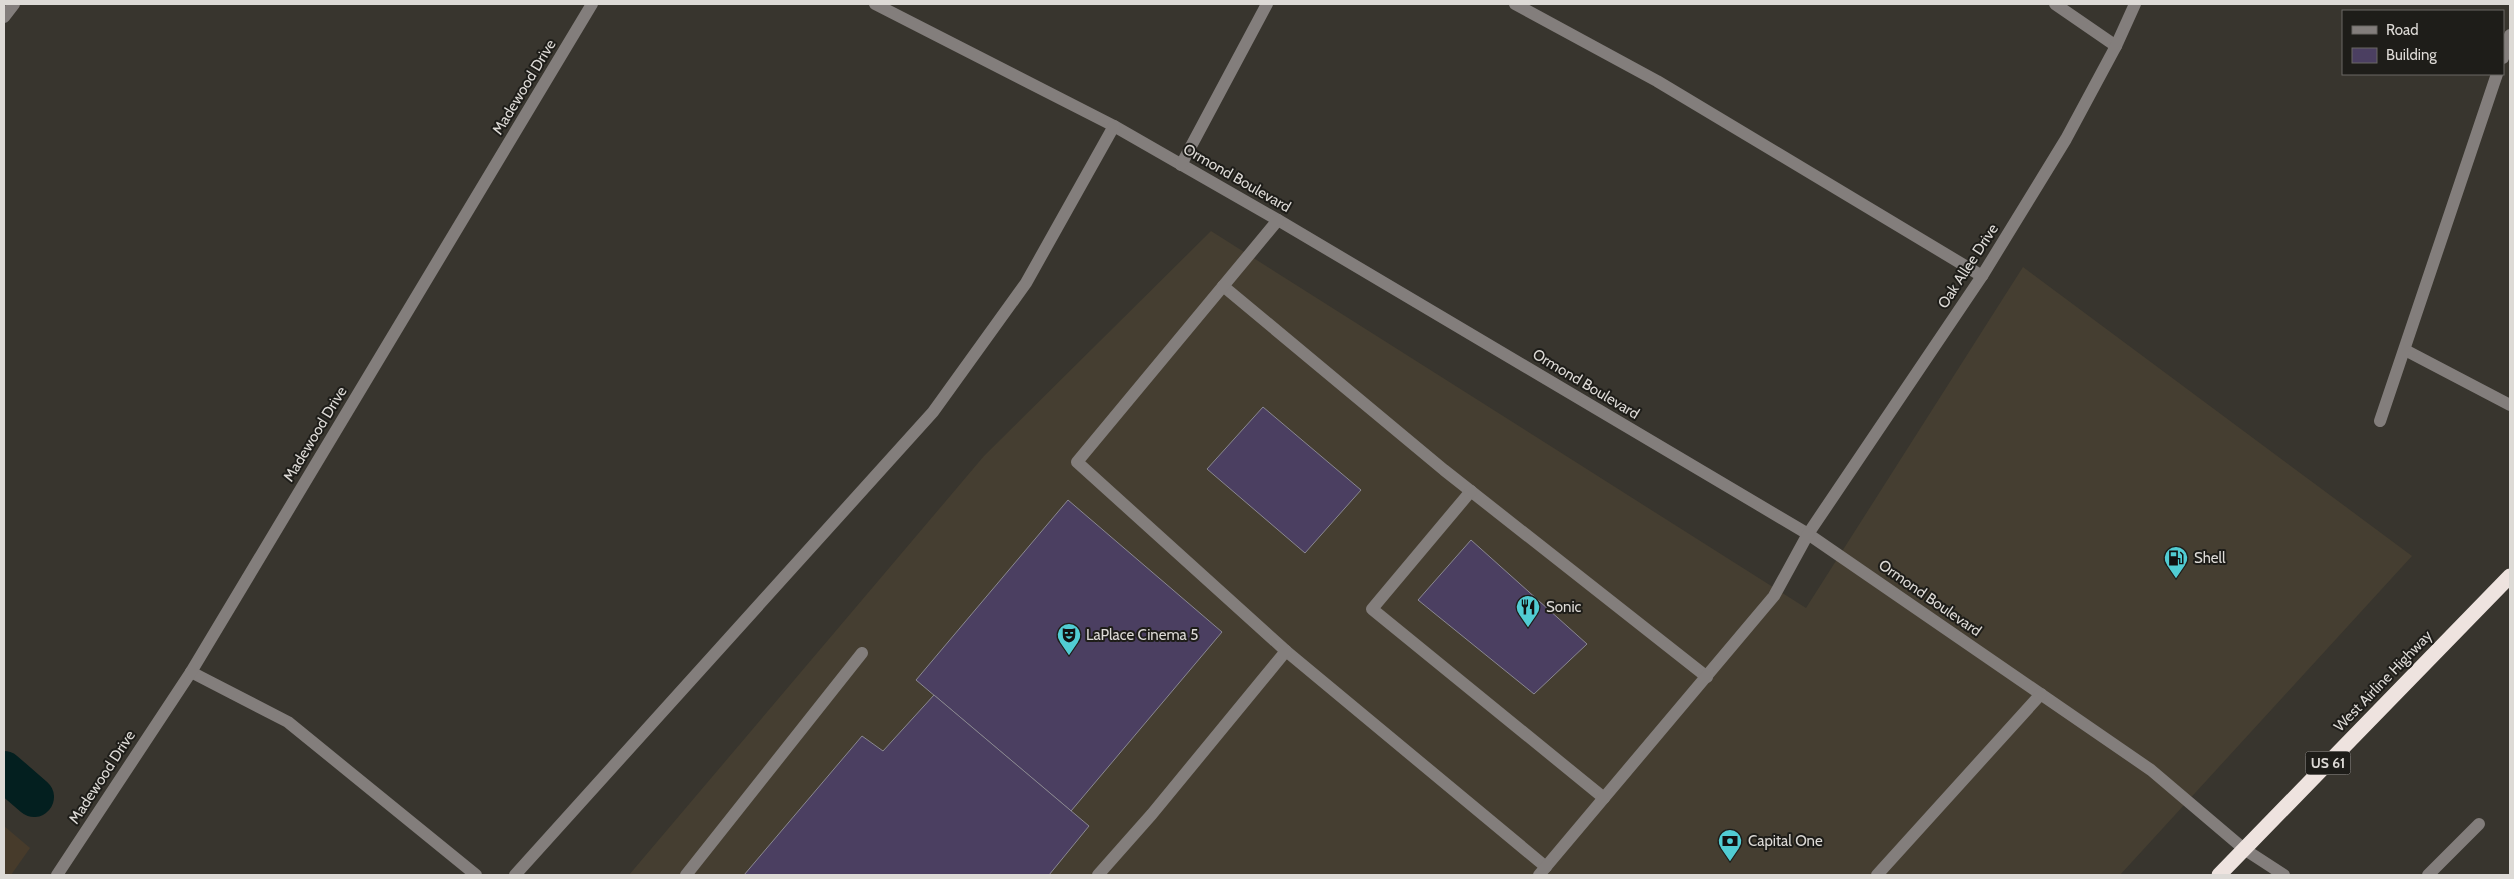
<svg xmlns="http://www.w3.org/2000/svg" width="2514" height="879" font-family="Cabin,sans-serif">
	<rect width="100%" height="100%" fill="#38352e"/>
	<polygon fill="#453e31" points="1211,231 1806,608 2023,267 2412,556 2120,875 629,875 984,456"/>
	<polygon fill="#473b2b" points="4,826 30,848 11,875 4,875"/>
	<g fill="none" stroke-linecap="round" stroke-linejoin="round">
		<polyline stroke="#031f1f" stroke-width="40" points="4,771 34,797"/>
	</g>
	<g fill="#4b3f61" stroke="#8a8891">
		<polygon points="1263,407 1361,490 1305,553 1207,469"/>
		<polygon points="1068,500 1222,632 1071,811 916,680"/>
		<polygon points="1471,540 1587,644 1534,694 1418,600"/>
		<polygon points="934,695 1089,826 1049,875 744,875 862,736 883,751"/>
	</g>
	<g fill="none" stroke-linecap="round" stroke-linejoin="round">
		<g stroke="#837e7c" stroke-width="12">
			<polyline points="875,4 1114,126 1278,220 1808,534 2151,770 2244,849 2284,875"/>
			<polyline points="1515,4 1657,81 1982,276"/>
			<polyline points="2055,4 2116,46"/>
			<polyline points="4,17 14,4"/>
			<polyline points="2503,58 2510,35"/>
			<polyline points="1181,165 1267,4"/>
			<polyline points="1223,286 1444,470 1707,677"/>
			<polyline points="2405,350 2510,405"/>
			<polyline points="2380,421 2497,74"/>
			<polyline points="1471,491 1372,609 1604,798"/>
			<polyline points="1286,651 1546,867"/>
			<polyline points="191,672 288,722 476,875"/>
			<polyline points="57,875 191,672 592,4"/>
			<polyline points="515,875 933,412 1026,283 1114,126"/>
			<polyline points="686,875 862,653"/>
			<polyline points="1098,875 1152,814 1286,651 1077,462 1278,220"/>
			<polyline points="1539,875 1774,596 1808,534 1982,276 2066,139 2116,46 2135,4"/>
			<polyline points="1877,875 2041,694"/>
			<polyline points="2428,875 2479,824"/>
		</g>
		<polyline stroke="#eee3df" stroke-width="15" points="2219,875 2510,576"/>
	</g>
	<defs>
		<g id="fuel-pin" transform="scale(1.25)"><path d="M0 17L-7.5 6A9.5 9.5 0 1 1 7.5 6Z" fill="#51ccd3" stroke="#1e1d19"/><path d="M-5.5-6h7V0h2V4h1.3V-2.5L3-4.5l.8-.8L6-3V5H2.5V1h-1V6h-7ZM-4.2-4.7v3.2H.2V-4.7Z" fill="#111"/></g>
		<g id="restaurant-pin" transform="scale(1.25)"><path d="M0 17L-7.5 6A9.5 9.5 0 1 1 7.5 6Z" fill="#51ccd3" stroke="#1e1d19"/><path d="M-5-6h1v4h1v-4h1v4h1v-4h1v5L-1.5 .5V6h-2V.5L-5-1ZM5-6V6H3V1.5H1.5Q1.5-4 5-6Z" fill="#111"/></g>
		<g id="theatre-pin" transform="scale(1.25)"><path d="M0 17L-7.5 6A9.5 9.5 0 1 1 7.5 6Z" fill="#51ccd3" stroke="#1e1d19"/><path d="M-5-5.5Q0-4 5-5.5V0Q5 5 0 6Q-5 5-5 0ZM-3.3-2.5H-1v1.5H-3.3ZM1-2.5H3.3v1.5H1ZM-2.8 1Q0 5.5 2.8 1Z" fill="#111"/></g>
		<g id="bank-pin" transform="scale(1.25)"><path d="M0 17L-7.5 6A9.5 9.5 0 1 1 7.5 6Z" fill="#51ccd3" stroke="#1e1d19"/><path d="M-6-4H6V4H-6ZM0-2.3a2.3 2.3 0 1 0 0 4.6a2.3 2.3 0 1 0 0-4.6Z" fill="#111"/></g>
	</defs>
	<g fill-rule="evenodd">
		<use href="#fuel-pin" x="2176" y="558"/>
		<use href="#restaurant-pin" x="1528" y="607"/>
		<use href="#theatre-pin" x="1069" y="635"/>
		<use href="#bank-pin" x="1730" y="841"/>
	</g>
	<g text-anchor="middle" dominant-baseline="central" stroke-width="4" stroke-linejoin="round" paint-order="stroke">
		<rect fill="#1e1d19" stroke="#a4a19d" stroke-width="1" x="2305.5" y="751.5" width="45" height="23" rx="4"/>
		<g font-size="14" font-weight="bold" fill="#dddad6">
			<text x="2328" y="763">US 61</text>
		</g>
		<g font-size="15" fill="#dddad6" stroke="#1e1d19">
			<text transform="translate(524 87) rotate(-59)">Madewood Drive</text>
			<text transform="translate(1237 178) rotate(30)">Ormond Boulevard</text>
			<text transform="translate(1968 266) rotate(-57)">Oak Allee Drive</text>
			<text transform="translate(1586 384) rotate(31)">Ormond Boulevard</text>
			<text transform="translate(315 434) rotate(-59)">Madewood Drive</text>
			<text transform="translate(1930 598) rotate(35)">Ormond Boulevard</text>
			<text transform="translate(2383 681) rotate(-46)">West Airline Highway</text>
			<text transform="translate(102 777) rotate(-57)">Madewood Drive</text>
		</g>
		<g font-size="15" fill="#dddad6" stroke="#1e1d19" text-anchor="start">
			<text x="2194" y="558">Shell</text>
			<text x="1546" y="607">Sonic</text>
			<text x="1086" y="635">LaPlace Cinema 5</text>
			<text x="1748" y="841">Capital One</text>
		</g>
	</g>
	<rect width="2514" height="879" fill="none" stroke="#dddad6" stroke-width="10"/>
	<rect x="2342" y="10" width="162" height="65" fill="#1e1d19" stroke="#6a6965"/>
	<rect x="2352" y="26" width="25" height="8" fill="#837e7c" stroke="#6a6965"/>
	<text x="2386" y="35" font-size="15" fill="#dddad6">Road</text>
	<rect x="2352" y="48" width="25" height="15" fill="#4b3f61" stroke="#6a6965"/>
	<text x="2386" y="60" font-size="15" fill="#dddad6">Building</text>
</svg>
